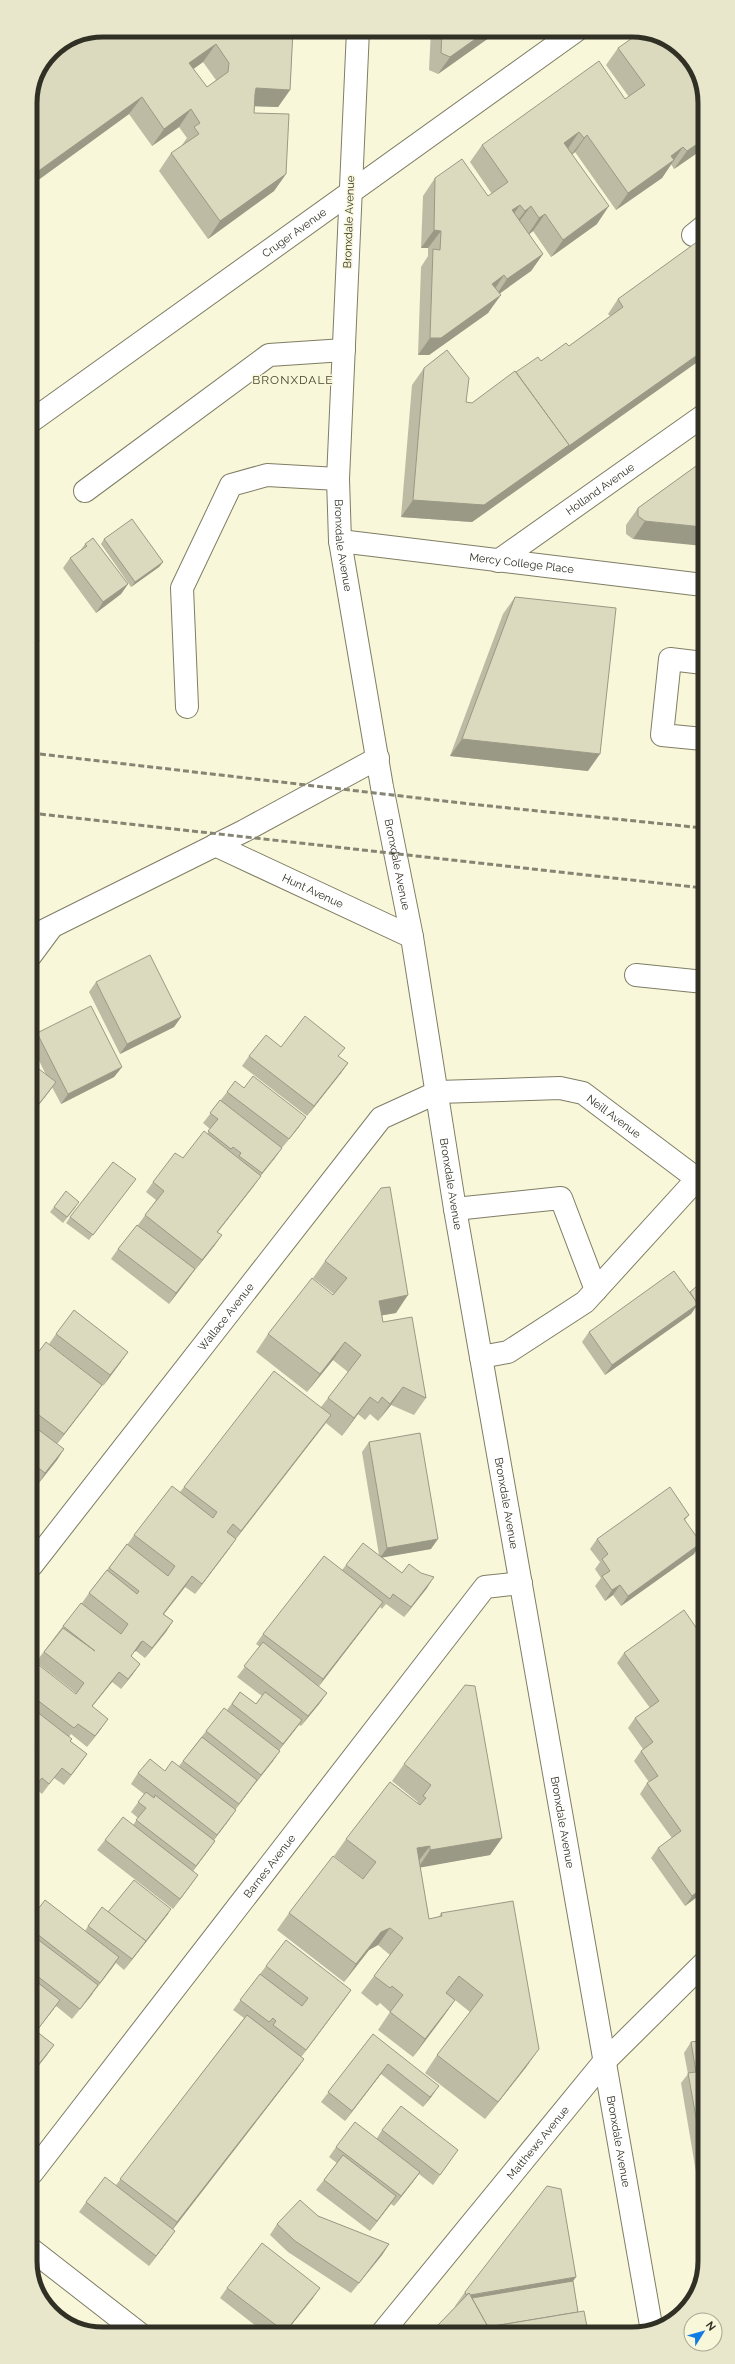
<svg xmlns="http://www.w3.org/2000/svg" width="735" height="2364" font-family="Raleway,sans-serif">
	<rect width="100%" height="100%" fill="#f8f7da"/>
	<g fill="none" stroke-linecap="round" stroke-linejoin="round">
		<g stroke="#7f7d64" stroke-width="24">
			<g id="minor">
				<path id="s1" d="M358 30 338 479 340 541 382 787 412 937 455 1209 652 2331"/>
				<polyline points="693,235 703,227"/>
				<path id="s2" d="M30 422 577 30"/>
				<polyline points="85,491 269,355 344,350"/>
				<path id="s3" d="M340 541 703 585"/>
				<path id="s4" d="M498 561 703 416"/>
				<polyline points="703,663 670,659 662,735 703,739"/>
				<polyline points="187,707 182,588 231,485 267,475 338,479"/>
				<path id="s5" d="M215 845 412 937"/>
				<polyline points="31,937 244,831 378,758"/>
				<polyline points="31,955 51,928"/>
				<polyline points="636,975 704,982"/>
				<polyline points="455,1209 561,1198 596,1290"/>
				<polyline points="481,1357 508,1352 585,1302 697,1179"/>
				<path id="s6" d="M32 1565 381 1118 438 1092 560 1088 583 1093 704 1184"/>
				<path id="s7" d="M32 2173 485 1587 521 1583"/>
				<polyline points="32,2250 140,2334"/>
				<path id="s8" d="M382 2333 603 2063 705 1962"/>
			</g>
		</g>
		<use href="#minor" stroke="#fff" stroke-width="22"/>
		<g stroke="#868573" stroke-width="3" stroke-dasharray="6 3" stroke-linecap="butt">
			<polyline points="31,753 470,804 703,828"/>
			<polyline points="31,813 703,888"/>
		</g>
	</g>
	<g fill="#bdbba3" fill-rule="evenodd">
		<path d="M293 30 290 90 278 107 255 106 254 113 286 174 274 191 208 239 159 171 171 153 183 145H182L187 138 179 127 152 146 129 114 30 186V103L36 75ZM203 62 216 80 207 87 193 69Z"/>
		<polygon points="431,30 500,30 438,74 429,70"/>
		<polygon points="618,48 703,84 703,149 674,169 671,164 662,178 616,210 575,152 572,155 597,224 551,257 533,231 529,234 543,254 531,271 499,293 488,313 429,355 418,355 421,267 428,256 428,248 421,248 423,196 435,178 488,196 492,194 470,162 482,145 625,99 629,97 606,65"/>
		<polygon points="703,241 703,358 472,522 401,517 412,385 424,368 466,402 472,403 516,372 541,361 569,346 610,316 608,314 618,299"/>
		<polygon points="703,461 633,539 626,534 626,525 638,508"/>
		<polygon points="104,539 163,562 159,567 131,587 101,544"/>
		<polygon points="85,544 128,584 121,594 96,613 63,568 70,558 80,551"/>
		<polygon points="515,597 588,771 450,756 503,614"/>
		<polygon points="96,982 181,1017 174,1027 120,1054 89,992"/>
		<polygon points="37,1033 122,1067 114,1077 61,1104 52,1087 49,1092 46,1075 31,1044 31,1042"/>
		<polygon points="281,1047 339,1057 348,1063 341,1073 307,1116 242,1066 249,1056"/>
		<polygon points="244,1088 299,1127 281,1149 217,1232 215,1245 195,1270 169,1304 111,1259 118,1249 138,1225 156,1200 146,1192 153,1182 183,1158 207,1134 210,1129 203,1123 227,1092"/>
		<polygon points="132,1184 89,1240 66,1223 70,1217"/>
		<polygon points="54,1207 76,1207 63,1223 50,1212"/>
		<polygon points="325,1261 396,1313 382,1315 383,1322 426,1398 414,1415 391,1405 378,1421 370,1414 365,1420 358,1414 342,1436 326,1423 236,1539 229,1549 195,1594 185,1587 164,1614 173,1621 145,1658 136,1651 134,1652 131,1656 140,1664 121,1689 112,1682 92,1707 101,1729 87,1747 71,1734 69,1737 70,1741 87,1754 64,1785 54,1778 42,1794 35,1788 32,1792 32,1667 76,1694 76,1693 36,1662 63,1626 82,1603 89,1593 127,1544 127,1545 134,1535 180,1492 184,1487 321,1407 348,1372 333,1360 307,1392 256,1352 268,1334 334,1294 313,1278"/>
		<polygon points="704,1280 704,1299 698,1304 691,1314 605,1375 582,1342 589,1332 690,1292"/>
		<polygon points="56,1334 121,1362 103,1386 102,1385 57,1444 64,1449 57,1460 38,1484 32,1479 31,1362 99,1383 49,1344"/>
		<polygon points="369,1442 431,1549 382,1557 402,1573 427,1588 404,1617 386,1604 382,1609 380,1607 318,1686 327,1693 301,1726 299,1725 279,1750 273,1761 254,1785 235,1810 229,1820 214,1840 215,1841 193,1871 198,1875 173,1909 97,1850 105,1840 133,1825 138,1818 131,1812 144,1794 131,1784 138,1773 165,1771 179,1766 206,1731 227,1710 240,1692 256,1704 262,1696 237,1677 260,1647 256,1644 263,1634 342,1570 346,1565 379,1555 362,1452"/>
		<polygon points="689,1515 685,1520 694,1554 621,1606 613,1595 605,1601 595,1586 601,1578 595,1569 600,1562 590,1549 597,1539"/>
		<polygon points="704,1639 704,1674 698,1678 703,1711 705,1891 685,1906 651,1858 658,1848 672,1838 640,1794 647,1783 649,1782 634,1761 641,1751 643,1749 628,1728 635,1718 650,1708 617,1663 624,1653"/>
		<polygon points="404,1764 502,1838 490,1855 420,1867 429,1919 439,1917 441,1913 527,2066 485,2119 425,2073 437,2055 470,2012 455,2000 443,2017 413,2057 378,2030 390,2012 380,2003 377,2006 361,1993 374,1976 390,1955 378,1945 369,1950 344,1982 277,1930 289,1913 363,1879 334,1856 346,1839 417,1803 418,1802 392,1781"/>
		<polygon points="108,1912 168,1914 124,1970 116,1963 72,2019 56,2006 36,2031 54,2045 32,2074 32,1917 85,1931 88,1926"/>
		<polygon points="266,1966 351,1990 301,2057 304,2059 297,2069 173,2229 168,2241 149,2266 79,2212 86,2202 116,2185 244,2018 233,2010"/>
		<polygon points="373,2034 432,2096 423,2107 381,2074 345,2121 321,2102"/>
		<polygon points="705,2040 705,2170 696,2172 681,2083 688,2074 684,2053 691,2042"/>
		<polygon points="382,2130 451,2160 433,2185 419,2174 394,2206 391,2204 370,2231 316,2190 337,2163 329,2157 336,2147 377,2138"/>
		<polygon points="705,2191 705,2211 702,2195"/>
		<polygon points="318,2216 389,2244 382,2255 351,2293 288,2252 270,2235 277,2224"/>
		<polygon points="576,2277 573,2281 578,2312 588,2332 433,2332 437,2326 455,2307 455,2306 465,2292"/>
		<polygon points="227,2288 313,2298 285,2333 265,2333 220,2298"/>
	</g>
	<g fill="#9a9985">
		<polygon points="488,30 500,30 438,74 450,57"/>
		<polygon points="216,44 203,62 177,81 189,63"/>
		<polygon points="256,88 290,90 278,107 243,106"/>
		<polygon points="142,97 129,114 30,186 30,177"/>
		<polygon points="191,109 179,127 152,146 164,129"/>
		<polygon points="579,132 567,150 564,143"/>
		<polygon points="587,135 575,152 571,155 584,138"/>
		<polygon points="703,140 703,149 674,169 687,151"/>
		<polygon points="683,147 662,178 616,210 628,193 671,156"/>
		<polygon points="286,174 274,191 208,239 220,221"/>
		<polygon points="520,205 508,222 512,210"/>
		<polygon points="531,206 518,223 512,228 525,211"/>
		<polygon points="609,206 597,224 551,257 563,240"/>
		<polygon points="545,214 533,231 527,236 539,218"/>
		<polygon points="434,230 441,231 428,248 421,248"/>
		<polygon points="543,254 531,271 495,297 507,279"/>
		<polygon points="504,275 492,293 492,284"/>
		<polygon points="501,295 488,313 429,355 418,355 430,338"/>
		<polygon points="703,351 703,358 472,522 401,517 413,500 569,445"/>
		<polygon points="645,521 703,527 703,546 633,539"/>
		<polygon points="163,562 159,567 131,587 135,582"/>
		<polygon points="128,584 121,594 96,613 103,602"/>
		<polygon points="39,641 32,651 31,651 31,644"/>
		<polygon points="462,739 600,754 588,771 450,756"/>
		<polygon points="181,1017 174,1027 120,1054 127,1044"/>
		<polygon points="348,1063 341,1073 307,1116 314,1106"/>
		<polygon points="122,1067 114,1077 61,1104 68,1094"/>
		<polygon points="56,1082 49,1092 31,1115 31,1114"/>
		<polygon points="306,1117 299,1127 281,1149 289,1139"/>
		<polygon points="282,1148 275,1158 255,1183 262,1173"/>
		<polygon points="261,1176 254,1186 210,1242 217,1232"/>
		<polygon points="222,1235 215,1245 195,1270 202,1260"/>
		<polygon points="195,1269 188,1279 169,1304 176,1293"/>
		<polygon points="408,1295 396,1313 367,1318 379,1301"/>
		<polygon points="704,1297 704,1299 696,1306 698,1304 691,1314 605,1375 612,1365 696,1303"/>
		<polygon points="345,1342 333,1360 307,1392 320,1374"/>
		<polygon points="128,1352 121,1362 103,1386 110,1375"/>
		<polygon points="102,1385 95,1395 57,1444 64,1434"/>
		<polygon points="403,1387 391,1405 378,1421 390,1404"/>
		<polygon points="370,1397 358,1414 342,1436 354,1418"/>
		<polygon points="331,1415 324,1425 234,1541 241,1531"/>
		<polygon points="64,1449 57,1460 38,1484 45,1473"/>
		<polygon points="236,1539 229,1549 195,1594 202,1584"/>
		<polygon points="438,1539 431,1549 380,1558 387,1548"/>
		<polygon points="701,1543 694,1554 621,1606 628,1596"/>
		<polygon points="192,1576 185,1587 156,1624 163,1614"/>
		<polygon points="434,1577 427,1588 404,1617 411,1607"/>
		<polygon points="620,1585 613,1595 605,1601 612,1590"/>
		<polygon points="383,1602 376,1612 316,1690 323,1679"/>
		<polygon points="173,1621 166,1632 145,1658 152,1648"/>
		<polygon points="143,1641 136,1651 134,1652 124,1666 141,1642"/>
		<polygon points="140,1664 133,1674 121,1689 128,1679"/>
		<polygon points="704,1669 704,1674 689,1685 696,1675"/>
		<polygon points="119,1672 112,1682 84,1716 92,1706"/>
		<polygon points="327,1693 320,1703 301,1726 308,1716"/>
		<polygon points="704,1706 704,1711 694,1718 701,1708"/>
		<polygon points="108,1719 101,1729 87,1747 95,1736"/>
		<polygon points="302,1720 295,1730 276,1754 283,1744"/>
		<polygon points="280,1751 273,1761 254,1785 261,1775"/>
		<polygon points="87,1754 80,1764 64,1785 71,1775"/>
		<polygon points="257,1780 250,1790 232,1814 239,1804"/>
		<polygon points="236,1810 229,1820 210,1845 217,1835"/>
		<polygon points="502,1838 490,1855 418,1868 430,1850"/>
		<polygon points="215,1841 208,1851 189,1876 196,1866"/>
		<polygon points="430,1846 417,1863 417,1848"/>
		<polygon points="198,1875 191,1885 173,1909 180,1899"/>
		<polygon points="705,1886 705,1891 685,1906 692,1896"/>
		<polygon points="171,1909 168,1914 124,1970 132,1959"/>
		<polygon points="390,1928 378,1945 369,1950 344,1982 356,1964 381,1932"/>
		<polygon points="119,1957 112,1968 93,1993 100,1983"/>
		<polygon points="98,1985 91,1996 72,2019 80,2009"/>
		<polygon points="351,1990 344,2000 299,2060 306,2050"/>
		<polygon points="60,2000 53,2010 32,2037 38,2029"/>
		<polygon points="455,2000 443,2017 413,2057 425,2039"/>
		<polygon points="54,2045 47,2055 32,2074 35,2069"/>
		<polygon points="539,2049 527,2066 485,2119 498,2102"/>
		<polygon points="304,2059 297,2069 170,2233 177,2222"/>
		<polygon points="388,2064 381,2074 345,2121 352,2111"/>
		<polygon points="439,2086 432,2096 423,2107 430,2097"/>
		<polygon points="705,2161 705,2170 696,2172 704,2162"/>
		<polygon points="420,2172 413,2182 394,2206 401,2196"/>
		<polygon points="396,2196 389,2206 370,2231 377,2221"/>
		<polygon points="175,2231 168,2241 149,2266 156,2256"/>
		<polygon points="389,2244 382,2255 351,2293 359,2283"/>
		<polygon points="576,2277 566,2291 468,2308 467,2296"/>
		<polygon points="320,2288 313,2298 285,2333 284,2333"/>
	</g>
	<g fill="#dcdabe" stroke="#9a9985" fill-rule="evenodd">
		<path d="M103 30H293L290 90 256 88 255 94 254 113 289 114 286 174 220 221 171 153 199 134 194 127 200 123 191 109 164 129 142 97 30 177V103L36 75 52 51 75 35ZM216 44 229 63 228 72 207 87 189 63Z"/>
		<polygon points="442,30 488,30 450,57 441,53"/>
		<polygon points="641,32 680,48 703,84 703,140 687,151 683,147 671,156 674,160 628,193 587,135 584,138 579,132 564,143 609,206 563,240 545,214 539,218 531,206 525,211 520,205 512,210 543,254 507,279 504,275 492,284 501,295 441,338 430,338 433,249 440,250 441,231 434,230 435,178 462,159 488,196 508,182 482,145 599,61 625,99 645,85 618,48"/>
		<polygon points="701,239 703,241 703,351 566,448 569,445 516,372 538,357 541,361 566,343 569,346 623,307 618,299"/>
		<polygon points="447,350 469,378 466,402 472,403 515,371 569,445 484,505 413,500 424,368"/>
		<polygon points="703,461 703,527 645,521 638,516 638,508"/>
		<polygon points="132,519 163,562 135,582 104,539"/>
		<polygon points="93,538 128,584 103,602 70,558 87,546 85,544"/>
		<polygon points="515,597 616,608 600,754 462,739"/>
		<polygon points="31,623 39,641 31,644"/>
		<polygon points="150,955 181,1017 127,1044 96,982"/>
		<polygon points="91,1006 122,1067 68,1094 37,1033"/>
		<polygon points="305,1016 345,1048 338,1056 348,1063 314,1106 249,1056 266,1035 281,1047"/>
		<polygon points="31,1063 56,1082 31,1114"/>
		<polygon points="253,1076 306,1117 289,1139 227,1092 235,1081 244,1088"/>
		<polygon points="220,1100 282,1148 262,1173 239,1156 241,1153 233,1147 231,1149 208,1131 218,1119 210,1113"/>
		<polygon points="204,1131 261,1176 217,1232 222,1235 202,1260 145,1215 164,1191 153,1182 175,1153 183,1158"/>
		<polygon points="113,1162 136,1179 93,1235 70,1217"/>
		<polygon points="390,1187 408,1295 379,1301 383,1322 412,1317 426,1398 403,1387 390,1404 382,1397 378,1403 370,1397 354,1418 328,1398 361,1355 345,1342 320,1374 268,1334 312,1278 333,1295 347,1278 325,1261 381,1188"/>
		<polygon points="66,1191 79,1202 67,1217 54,1207"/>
		<polygon points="137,1225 195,1269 176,1293 118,1249"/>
		<polygon points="674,1271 698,1304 612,1365 589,1332"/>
		<polygon points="704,1280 704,1297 697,1303 690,1292"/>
		<polygon points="74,1310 128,1352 110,1375 56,1334"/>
		<polygon points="46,1342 102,1385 64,1434 31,1409 31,1362"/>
		<polygon points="274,1371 331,1415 241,1531 233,1524 227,1532 236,1539 202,1584 192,1576 163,1614 173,1621 152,1648 143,1641 141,1642 131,1656 140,1664 128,1679 119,1672 92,1706 108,1719 95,1736 78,1724 74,1728 32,1696 32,1667 35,1662 76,1694 84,1683 44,1652 63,1628 95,1651 63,1626 81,1603 121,1634 128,1624 89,1593 107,1570 137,1594 139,1591 109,1568 127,1544 168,1576 175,1566 134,1535 172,1486 213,1518 217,1512 184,1487"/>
		<polygon points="31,1424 64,1449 45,1473 32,1463"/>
		<polygon points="420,1433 438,1539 387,1548 369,1442"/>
		<polygon points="670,1487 689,1515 684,1519 701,1543 628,1596 620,1585 612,1590 602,1576 610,1571 602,1559 608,1554 597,1539"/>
		<polygon points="363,1543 402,1573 409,1564 421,1573 434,1577 411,1607 393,1594 390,1599 346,1565"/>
		<polygon points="324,1556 383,1602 323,1679 263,1634"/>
		<polygon points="684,1610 704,1639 704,1669 696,1675 704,1687 704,1706 701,1708 704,1713 705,1886 692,1896 658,1848 681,1831 647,1783 658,1776 641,1751 653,1742 635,1718 659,1701 624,1653"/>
		<polygon points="263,1642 327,1693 308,1716 244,1666"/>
		<polygon points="465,1685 475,1686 502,1838 430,1850 430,1846 417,1848 429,1919 442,1916 441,1913 513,1901 539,2049 498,2102 437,2055 483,1995 459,1976 446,1993 455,2000 425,2039 390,2012 403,1995 392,1986 390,1988 374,1976 403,1938 390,1928 381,1932 356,1964 289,1913 333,1856 363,1879 376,1862 346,1839 390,1782 420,1805 426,1798 423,1796 431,1785 404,1764"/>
		<polygon points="240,1692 256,1704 265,1692 302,1720 283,1744 232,1704"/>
		<polygon points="32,1708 72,1739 70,1741 87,1754 71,1775 62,1768 49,1784 42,1778 36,1785 32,1781 32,1750 35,1752 39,1746 36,1742 32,1747"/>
		<polygon points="224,1708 280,1751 261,1775 206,1731"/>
		<polygon points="202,1737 257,1780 239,1804 183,1761"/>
		<polygon points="150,1759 165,1771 172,1761 236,1810 217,1835 138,1773"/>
		<polygon points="146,1792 154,1798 155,1795 215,1841 196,1866 136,1820 146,1808 138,1802"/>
		<polygon points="123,1817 198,1875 180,1899 105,1840"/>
		<polygon points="134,1880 171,1909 142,1946 146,1941 108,1912"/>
		<polygon points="45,1900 119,1957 100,1983 32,1930 32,1917"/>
		<polygon points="102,1907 146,1941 132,1959 88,1926"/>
		<polygon points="32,1935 98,1985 80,2009 32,1972"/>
		<polygon points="286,1940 351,1990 306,2050 273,2025 276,2021 273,2018 269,2022 240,2000 260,1974 302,2006 306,2001 308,1998 266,1966"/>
		<polygon points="32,1978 60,2000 38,2029 32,2024"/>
		<polygon points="247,2015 304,2059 177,2222 120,2179"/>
		<polygon points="32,2028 54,2045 35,2069 32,2066"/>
		<polygon points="373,2034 439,2086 430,2097 388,2064 352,2111 328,2092"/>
		<polygon points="705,2040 705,2161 704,2162 688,2073 696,2072 691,2042"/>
		<polygon points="401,2106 458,2150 440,2175 382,2130"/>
		<polygon points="355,2122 420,2172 401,2196 336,2147"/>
		<polygon points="343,2155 396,2196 377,2221 324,2180"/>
		<polygon points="105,2177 175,2231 156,2256 86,2202"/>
		<polygon points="547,2186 561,2189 576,2277 470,2295 469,2293 466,2295 465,2292"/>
		<polygon points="300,2200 318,2216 389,2244 359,2283 295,2241 277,2224"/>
		<polygon points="262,2243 320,2288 285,2332 227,2288"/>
		<polygon points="573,2281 578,2312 488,2327 472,2298"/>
		<polygon points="469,2293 488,2327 584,2311 588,2332 438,2332 437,2326"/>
	</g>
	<g text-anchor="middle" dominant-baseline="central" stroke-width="3" stroke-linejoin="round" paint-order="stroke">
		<g font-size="11" fill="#313025" stroke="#f8f7da">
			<text transform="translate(349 222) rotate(-88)">Bronxdale Avenue</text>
			<text stroke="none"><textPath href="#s2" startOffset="325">Cruger Avenue</textPath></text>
			<text stroke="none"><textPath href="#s4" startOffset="125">Holland Avenue</textPath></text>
			<text stroke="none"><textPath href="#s1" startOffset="516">Bronxdale Avenue</textPath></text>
			<text stroke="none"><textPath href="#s3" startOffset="183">Mercy College Place</textPath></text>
			<text stroke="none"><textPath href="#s1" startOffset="840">Bronxdale Avenue</textPath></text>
			<text stroke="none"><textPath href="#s5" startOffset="108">Hunt Avenue</textPath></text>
			<text stroke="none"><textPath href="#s6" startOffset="814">Neill Avenue</textPath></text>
			<text stroke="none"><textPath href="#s1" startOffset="1164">Bronxdale Avenue</textPath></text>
			<text stroke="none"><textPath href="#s6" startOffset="315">Wallace Avenue</textPath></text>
			<text stroke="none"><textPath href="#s1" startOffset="1488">Bronxdale Avenue</textPath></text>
			<text stroke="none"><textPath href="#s1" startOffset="1812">Bronxdale Avenue</textPath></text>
			<text stroke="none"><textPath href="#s7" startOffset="388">Barnes Avenue</textPath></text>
			<text stroke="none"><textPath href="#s1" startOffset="2136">Bronxdale Avenue</textPath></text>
			<text stroke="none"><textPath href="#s8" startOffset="246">Matthews Avenue</textPath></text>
		</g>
		<g font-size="12" letter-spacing="1" fill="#494730" stroke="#f8f7da">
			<text x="293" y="380">BRONXDALE</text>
		</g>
	</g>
	<path d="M0 0H735V2364H0ZM103 37H632A66 66 0 0 1 698 103V2261A66 66 0 0 1 632 2327H103A66 66 0 0 1 37 2261V103A66 66 0 0 1 103 37Z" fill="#e8e7cc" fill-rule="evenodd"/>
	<path fill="none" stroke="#313025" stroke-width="5" d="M103 37H632A66 66 0 0 1 698 103V2261A66 66 0 0 1 632 2327H103A66 66 0 0 1 37 2261V103A66 66 0 0 1 103 37Z"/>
	<g transform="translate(703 2332) rotate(53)"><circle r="19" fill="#f8f7da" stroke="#a8a792"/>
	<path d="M0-3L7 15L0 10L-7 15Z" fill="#127ce4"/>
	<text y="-6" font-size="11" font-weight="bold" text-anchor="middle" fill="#313025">N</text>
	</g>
</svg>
